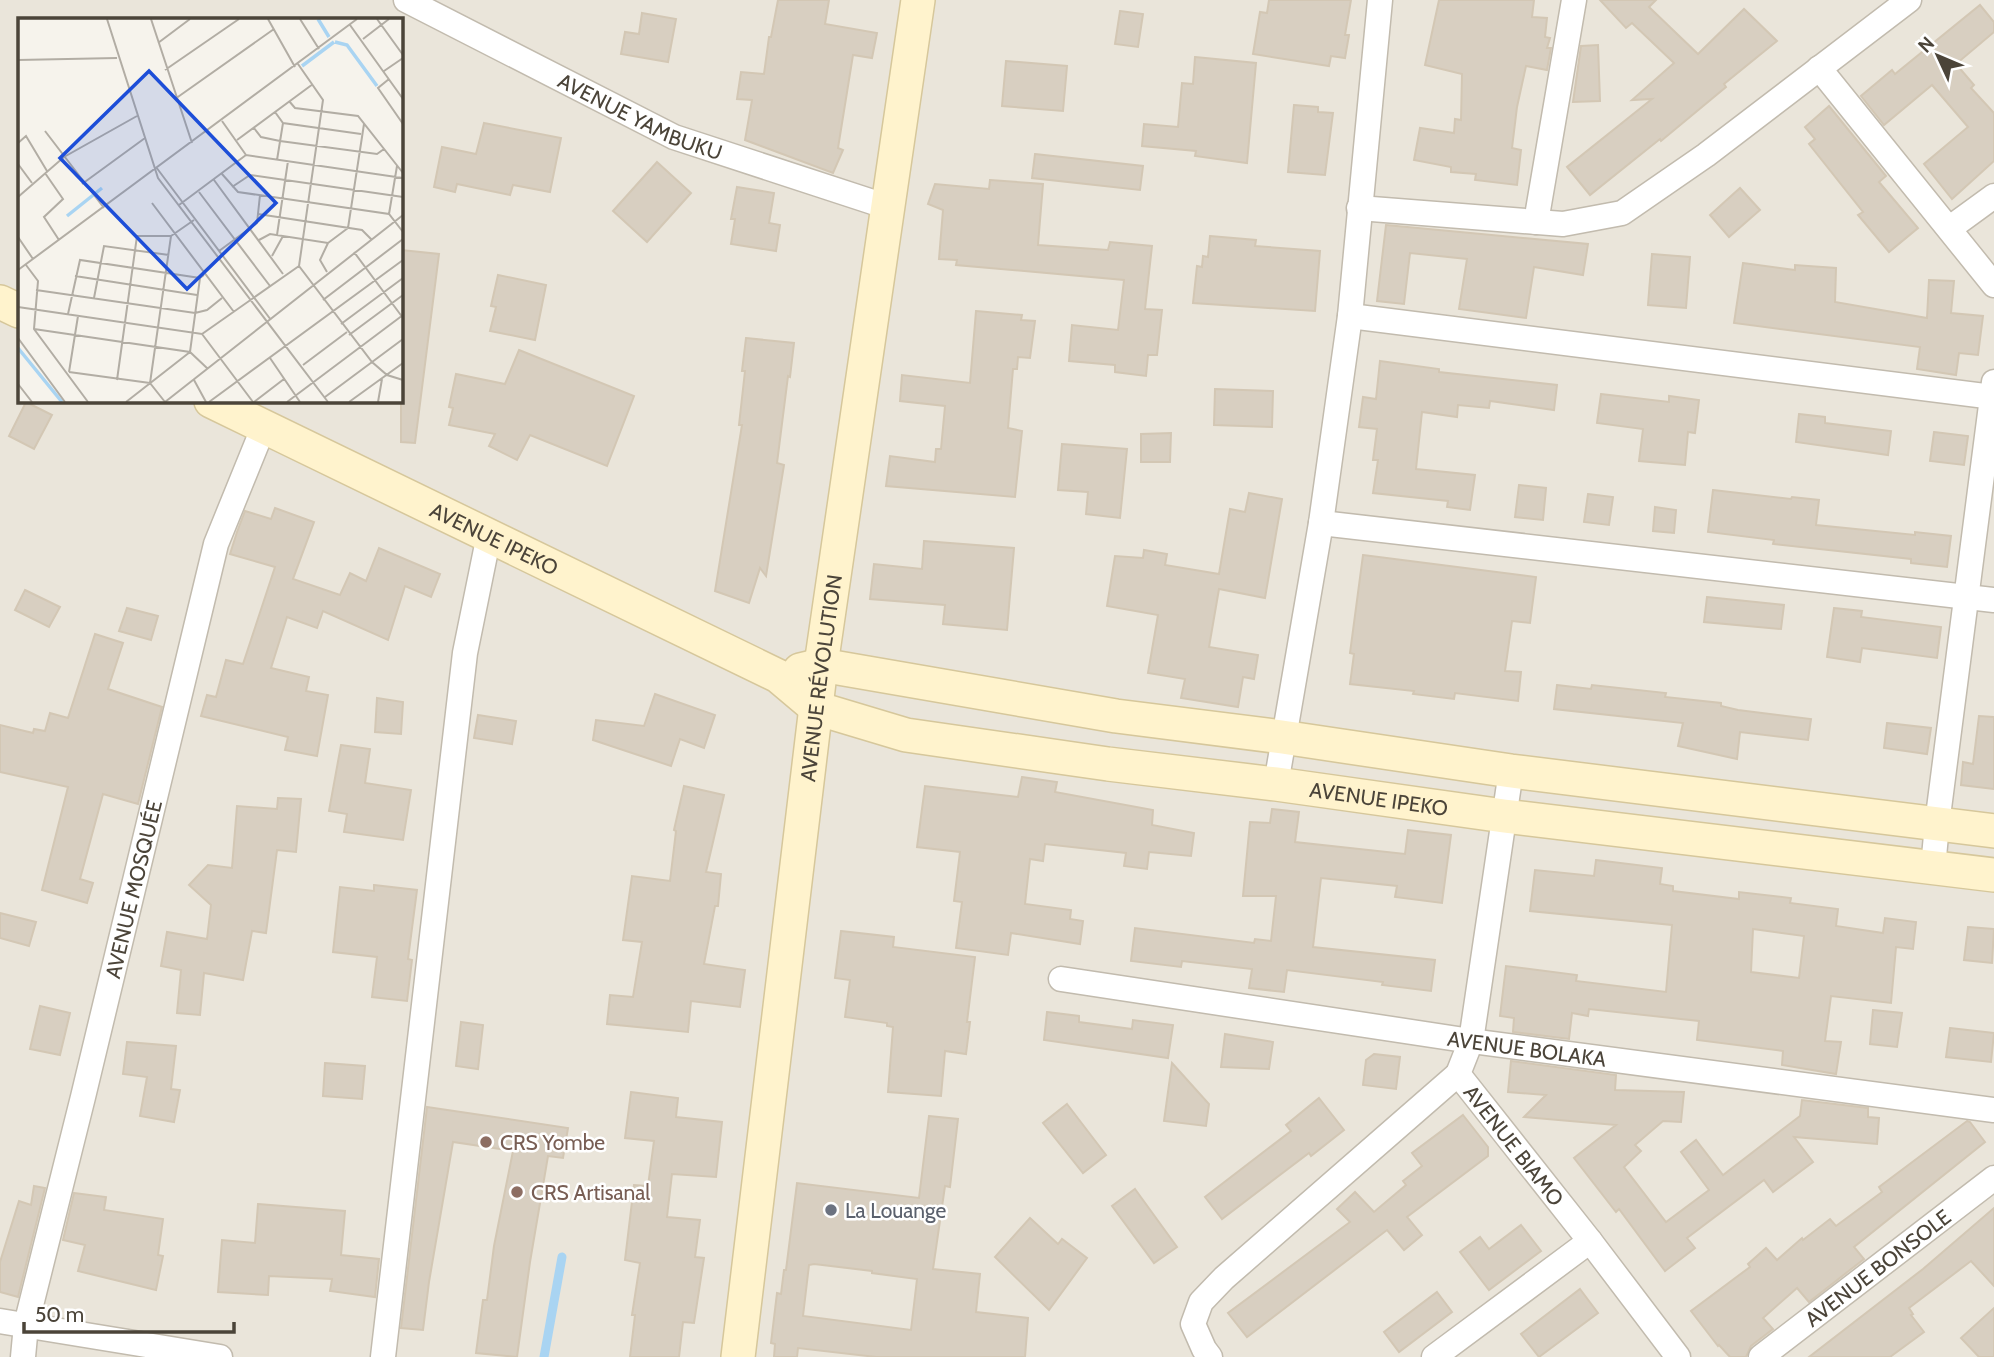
<svg xmlns="http://www.w3.org/2000/svg" width="1994" height="1357" font-family="Cabin,sans-serif">
	<rect width="100%" height="100%" fill="#f6f3ec"/>
	<path fill="#eae5da" fill-rule="evenodd" d="M0 0H1994V1357H0ZM19 19H401V401H19Z"/>
	<g fill="none" stroke-linecap="round" stroke-linejoin="round">
		<polyline stroke="#a9d4f2" stroke-width="9" points="544,1357 562,1257"/>
	</g>
	<g fill="#d8cfc1" stroke="#d3c7b4" stroke-width="2" fill-rule="evenodd">
		<polygon points="778,0 829,0 825,24 877,33 872,58 853,55 838,148 843,150 833,173 745,140 752,100 737,99 741,72 764,74 769,37 771,37"/>
		<polygon points="1269,0 1351,0 1345,35 1349,35 1345,58 1331,56 1329,66 1253,54 1260,12 1267,13"/>
		<polygon points="1439,0 1534,0 1532,17 1547,18 1545,37 1550,38 1547,48 1551,48 1547,70 1526,66 1517,107 1512,148 1521,150 1517,185 1475,180 1476,174 1451,172 1451,167 1414,160 1420,128 1454,133 1455,119 1461,120 1462,74 1425,65"/>
		<polygon points="1600,0 1656,0 1649,7 1698,54 1744,9 1777,41 1724,84 1726,87 1661,141 1660,139 1590,195 1567,167 1652,99 1632,100 1674,63 1632,23 1626,28"/>
		<polygon points="1980,5 1994,22 1994,32 1956,64 1974,85 1971,88 1994,113 1994,161 1952,199 1924,164 1968,127 1932,85 1884,125 1861,96 1892,70 1895,74"/>
		<polygon points="1120,11 1143,14 1138,47 1115,44"/>
		<polygon points="642,13 676,19 668,62 621,54 625,32 639,34"/>
		<polygon points="1598,45 1600,101 1573,102 1581,46"/>
		<polygon points="1195,57 1256,63 1247,163 1195,156 1196,151 1142,146 1144,124 1178,127 1182,83 1193,84"/>
		<polygon points="1006,61 1067,66 1063,111 1002,106"/>
		<polygon points="1294,105 1318,107 1318,112 1333,113 1325,175 1288,172"/>
		<polygon points="1829,106 1886,176 1879,182 1918,228 1889,252 1858,215 1863,212 1809,144 1815,139 1805,127"/>
		<polygon points="484,123 561,138 550,192 513,185 510,195 457,184 455,192 434,187 442,147 476,154"/>
		<polygon points="1035,154 1143,166 1140,190 1032,178"/>
		<polygon points="657,162 691,193 647,242 613,211"/>
		<polygon points="990,180 1043,184 1038,245 1108,250 1110,242 1152,246 1145,309 1162,310 1157,355 1148,355 1146,376 1115,372 1115,365 1069,361 1072,325 1118,330 1124,280 956,265 957,260 939,259 943,210 928,204 935,184 989,189"/>
		<polygon points="737,187 774,193 769,223 780,225 776,251 731,244 735,219 731,219"/>
		<polygon points="1740,188 1760,210 1729,237 1710,215"/>
		<polygon points="1386,225 1588,244 1583,275 1534,267 1526,318 1459,309 1467,259 1410,253 1404,304 1377,301"/>
		<polygon points="1210,236 1256,240 1255,246 1320,251 1315,311 1193,303 1197,266 1202,267 1203,256 1208,257"/>
		<polygon points="401,250 439,254 415,443 401,442"/>
		<polygon points="1652,254 1690,257 1686,308 1648,305"/>
		<polygon points="1743,263 1795,270 1795,265 1836,268 1835,302 1927,318 1929,280 1954,281 1951,313 1983,316 1978,355 1959,353 1956,375 1917,369 1920,347 1734,323"/>
		<polygon points="498,275 546,285 535,340 490,331 496,307 491,306"/>
		<polygon points="976,311 1022,315 1021,320 1035,321 1030,358 1018,357 1017,369 1013,369 1008,428 1022,431 1015,497 886,486 890,456 935,462 936,449 941,449 945,406 900,401 902,375 970,383"/>
		<polygon points="746,338 794,343 790,377 788,376 777,463 784,465 766,576 760,568 749,603 715,591 742,425 739,425 745,371 742,371"/>
		<polygon points="519,350 634,396 607,466 530,435 517,460 489,446 495,434 449,425 453,408 449,407 456,374 505,384"/>
		<polygon points="1380,361 1439,369 1439,372 1557,385 1554,410 1490,401 1489,408 1458,405 1457,417 1422,412 1416,469 1475,475 1470,510 1447,507 1448,501 1373,493 1378,460 1373,460 1377,429 1359,427 1363,397 1376,399"/>
		<polygon points="1215,389 1273,391 1272,427 1214,425"/>
		<polygon points="1601,394 1669,402 1669,396 1699,400 1695,433 1688,432 1685,465 1639,461 1643,429 1597,423"/>
		<polygon points="26,402 52,415 34,449 9,436"/>
		<polygon points="1799,414 1825,417 1825,423 1891,431 1888,455 1796,442"/>
		<polygon points="1934,432 1968,436 1964,465 1930,461"/>
		<polygon points="1171,433 1170,462 1141,462 1141,434"/>
		<polygon points="1062,444 1127,449 1120,518 1086,514 1088,492 1058,490"/>
		<polygon points="1519,485 1546,488 1543,520 1515,517"/>
		<polygon points="1713,490 1791,499 1792,497 1819,500 1816,525 1915,535 1915,532 1951,536 1947,567 1911,563 1911,559 1773,544 1774,540 1708,532"/>
		<polygon points="1249,493 1282,499 1265,598 1219,589 1209,647 1258,655 1254,679 1243,677 1238,707 1181,698 1185,679 1148,673 1158,615 1107,606 1115,556 1143,558 1144,550 1167,554 1165,565 1219,574 1230,509 1245,512"/>
		<polygon points="1588,494 1613,497 1609,525 1584,522"/>
		<polygon points="1655,507 1676,510 1674,533 1653,531"/>
		<polygon points="275,508 314,522 293,579 340,595 350,573 366,581 379,548 440,574 431,597 405,586 388,640 323,611 317,628 287,617 271,668 309,677 306,691 328,695 317,756 285,750 288,737 201,716 207,695 216,697 226,660 243,664 275,567 230,554 237,532 245,511 271,519"/>
		<polygon points="924,541 1014,548 1007,630 943,624 945,605 870,599 874,564 922,569"/>
		<polygon points="1363,555 1536,577 1530,623 1512,621 1505,671 1521,672 1518,701 1455,693 1454,699 1413,694 1414,691 1350,684 1354,654 1350,653"/>
		<polygon points="25,590 60,607 49,627 15,610"/>
		<polygon points="1707,597 1784,605 1781,629 1704,622"/>
		<polygon points="127,608 158,616 151,640 119,631"/>
		<polygon points="1834,608 1862,611 1861,617 1941,627 1937,658 1862,648 1860,662 1827,657"/>
		<polygon points="95,634 123,643 108,689 162,707 138,804 103,794 80,879 93,883 87,903 42,890 68,787 0,772 0,725 33,733 34,729 45,731 50,713 68,718"/>
		<polygon points="1557,685 1591,689 1592,685 1666,693 1665,697 1721,703 1721,706 1738,710 1811,719 1808,740 1740,732 1737,759 1678,746 1683,723 1554,709"/>
		<polygon points="655,694 715,715 704,748 680,739 671,766 593,740 596,720 644,726"/>
		<polygon points="377,698 403,702 401,734 375,732"/>
		<polygon points="478,715 516,721 512,744 474,738"/>
		<polygon points="1979,716 1994,717 1994,789 1961,785 1963,762 1973,764"/>
		<polygon points="1887,723 1931,728 1927,754 1884,748"/>
		<polygon points="341,745 370,749 365,783 411,790 403,840 344,832 347,814 329,811"/>
		<polygon points="1022,777 1057,782 1055,792 1153,810 1152,825 1194,833 1191,856 1149,852 1147,869 1124,866 1126,853 1045,844 1043,861 1030,859 1025,904 1071,910 1070,919 1083,921 1080,944 1011,933 1008,955 956,948 962,902 954,901 960,852 917,847 925,786 1018,797"/>
		<polygon points="684,786 724,795 706,872 721,874 718,906 715,906 704,964 745,970 740,1007 691,1001 688,1032 607,1024 610,995 633,997 642,942 623,940 632,876 670,881 676,831 674,830"/>
		<polygon points="278,798 301,799 296,852 277,850 266,933 252,931 243,980 204,973 200,1015 177,1013 181,970 161,966 167,932 207,939 211,905 189,885 208,865 232,868 237,806 277,809"/>
		<polygon points="1272,809 1299,812 1295,842 1405,854 1408,830 1451,835 1442,903 1395,897 1397,886 1321,878 1313,947 1435,960 1431,991 1382,985 1383,982 1287,970 1284,992 1249,988 1252,969 1182,961 1181,967 1131,961 1135,928 1254,943 1255,939 1271,941 1276,896 1243,896 1250,822 1270,823"/>
		<path d="M1596 860 1662 868 1660 884 1673 886V891L1739 899V892L1791 898 1790 903 1838 909 1836 926 1883 933 1885 918 1916 922 1913 949 1896 947 1891 1003 1831 996 1825 1041 1841 1042 1836 1074 1782 1065 1783 1051 1697 1040 1699 1021 1589 1009 1588 1016 1572 1013 1569 1039 1513 1032 1514 1018 1500 1016 1506 966 1577 975 1576 981 1666 992 1672 925 1530 911 1535 870 1594 876ZM1753 929 1804 936 1799 978 1751 972Z"/>
		<polygon points="374,885 417,890 408,959 412,960 407,1001 372,997 377,957 333,952 340,887 374,891"/>
		<polygon points="0,913 36,922 29,946 0,938"/>
		<polygon points="1968,927 1994,929 1992,963 1964,960"/>
		<polygon points="841,931 894,937 893,947 975,957 967,1022 970,1022 966,1054 945,1051 941,1096 888,1092 893,1027 887,1026 887,1023 845,1017 850,980 835,978"/>
		<polygon points="40,1006 70,1013 60,1055 30,1049"/>
		<polygon points="1873,1010 1902,1013 1897,1047 1870,1044"/>
		<polygon points="1047,1012 1079,1016 1079,1022 1132,1029 1133,1020 1173,1025 1168,1058 1044,1040"/>
		<polygon points="461,1022 483,1025 478,1069 456,1066"/>
		<polygon points="1950,1028 1994,1033 1991,1062 1946,1057"/>
		<polygon points="1225,1034 1273,1042 1269,1069 1221,1067"/>
		<polygon points="127,1042 176,1046 171,1089 180,1090 174,1122 140,1116 147,1077 123,1074"/>
		<polygon points="1374,1054 1400,1057 1396,1089 1363,1085 1366,1060"/>
		<polygon points="1511,1061 1616,1075 1615,1090 1684,1092 1681,1122 1663,1121 1635,1145 1641,1151 1624,1167 1666,1222 1709,1190 1681,1152 1696,1140 1723,1175 1800,1116 1802,1100 1868,1108 1868,1117 1879,1118 1877,1144 1794,1137 1813,1162 1773,1192 1764,1180 1687,1238 1695,1248 1665,1271 1619,1209 1616,1212 1574,1158 1616,1125 1524,1117 1546,1095 1508,1092"/>
		<polygon points="325,1063 365,1066 362,1099 323,1096"/>
		<polygon points="1172,1063 1209,1104 1206,1126 1164,1121"/>
		<polygon points="631,1092 678,1098 676,1117 722,1122 716,1177 672,1174 667,1217 700,1220 695,1257 704,1258 694,1323 683,1322 679,1357 630,1357 635,1315 632,1315 640,1263 625,1260 634,1185 648,1186 654,1141 625,1138"/>
		<polygon points="1319,1098 1344,1130 1311,1156 1309,1153 1222,1219 1205,1197 1291,1131 1286,1125"/>
		<polygon points="1067,1104 1106,1155 1083,1173 1043,1123"/>
		<polygon points="427,1107 568,1128 563,1158 548,1156 530,1262 517,1357 476,1353 483,1300 487,1300 494,1246 513,1151 453,1142 429,1282 423,1330 401,1328"/>
		<polygon points="1463,1115 1488,1147 1488,1156 1407,1217 1422,1235 1404,1250 1387,1230 1247,1337 1228,1313 1350,1222 1337,1209 1355,1192 1374,1212 1406,1185 1403,1181 1422,1166 1412,1153"/>
		<path d="M929 1116 958 1119 950 1187 945 1186 933 1269 980 1274 976 1312 1028 1318 1025 1357H876L798 1348 797 1357H774L775 1344 771 1343 777 1293 781 1294 784 1270H786L797 1183 919 1198ZM814 1264 872 1271V1273L917 1279 911 1330 803 1316 809 1265Z"/>
		<polygon points="1967,1121 1970,1122 1985,1142 1854,1247 1864,1259 1809,1302 1797,1288 1763,1318 1773,1329 1751,1346 1746,1357 1730,1357 1719,1345 1718,1346 1691,1311 1750,1267 1748,1264 1766,1248 1777,1260 1802,1238 1803,1240 1830,1219 1836,1226 1882,1192 1879,1187"/>
		<polygon points="34,1186 45,1188 18,1297 0,1292 0,1262 19,1201 31,1205"/>
		<polygon points="1135,1189 1177,1247 1154,1263 1112,1206"/>
		<polygon points="74,1193 106,1197 104,1210 163,1219 158,1255 163,1256 156,1290 78,1271 85,1245 63,1240"/>
		<polygon points="258,1204 345,1211 341,1255 379,1259 375,1297 330,1291 332,1279 269,1276 268,1295 218,1292 222,1240 255,1243"/>
		<polygon points="1994,1208 1994,1286 1971,1261 1909,1308 1913,1314 1911,1315 1924,1332 1890,1357 1809,1357 1923,1269"/>
		<polygon points="1030,1218 1058,1244 1062,1239 1087,1258 1049,1310 995,1257"/>
		<polygon points="1521,1225 1541,1251 1489,1290 1460,1252 1480,1237 1489,1249"/>
		<polygon points="1580,1289 1598,1313 1539,1357 1521,1334"/>
		<polygon points="1437,1292 1452,1312 1399,1352 1384,1332"/>
		<polygon points="1994,1308 1994,1357 1979,1357 1961,1338"/>
	</g>
	<g fill="none" stroke-linecap="round" stroke-linejoin="round">
		<g stroke="#c2bbae" stroke-width="27">
			<g id="street">
				<path id="s1" d="M406 0 674 137 888 207"/>
				<polyline points="1819,68 1994,285"/>
				<polyline points="1359,208 1563,224 1622,213 1706,155 1909,0"/>
				<polyline points="1536,222 1574,0"/>
				<polyline points="1950,228 1994,196"/>
				<polyline points="1350,316 1994,397"/>
				<polyline points="1321,523 1994,600"/>
				<path id="s2" d="M1511 771 1471 1041 1458 1074 1590 1241 1678 1357"/>
				<polyline points="1276,784 1321,523 1350,316 1380,0"/>
				<polyline points="1933,868 1937,824 1994,382"/>
				<path id="s3" d="M1061 979 1471 1041 1994 1110"/>
				<polyline points="0,1321 220,1357"/>
				<path id="s4" d="M23 1357 26 1325 83 1097 216 544 264 426"/>
				<polyline points="383,1357 465,653 489,535"/>
				<polyline points="1210,1357 1204,1349 1193,1324 1201,1302 1224,1278 1458,1074"/>
				<polyline points="1434,1357 1590,1241"/>
				<path id="s5" d="M1761 1357 1994 1178"/>
			</g>
		</g>
		<g stroke="#d6c79b" stroke-width="36">
			<g id="secondary">
				<polyline points="0,302 19,311"/>
				<path id="s6" d="M211 401 778 676 816 708 906 735 1108 764 1276 784 1504 816 1994 875"/>
				<polyline points="800,670 821,665 1116,716 1282,737 1511,771 1994,831"/>
				<path id="s7" d="M738 1357 821 665 918 0"/>
			</g>
		</g>
		<use href="#street" stroke="#fff" stroke-width="24"/>
		<use href="#secondary" stroke="#fff3cd" stroke-width="33"/>
	</g>
	<g fill="#8d6e63" stroke="#fff" stroke-width="2.5">
		<circle cx="486" cy="1142" r="7"/>
		<circle cx="517" cy="1192" r="7"/>
	</g>
	<circle fill="#6b7280" stroke="#fff" stroke-width="2.5" cx="831" cy="1210" r="7"/>
	<g text-anchor="middle" dominant-baseline="central" stroke-width="5" stroke-linejoin="round" paint-order="stroke">
		<g font-size="21" fill="#4b4439" stroke="#fff">
			<text stroke="none"><textPath href="#s1" startOffset="262">AVENUE YAMBUKU</textPath></text>
			<text stroke="none"><textPath href="#s6" startOffset="315">AVENUE IPEKO</textPath></text>
			<text stroke="none"><textPath href="#s7" startOffset="684">AVENUE RÉVOLUTION</textPath></text>
			<text stroke="none"><textPath href="#s6" startOffset="1251">AVENUE IPEKO</textPath></text>
			<text stroke="none"><textPath href="#s4" startOffset="481">AVENUE MOSQUÉE</textPath></text>
			<text stroke="none"><textPath href="#s3" startOffset="471">AVENUE BOLAKA</textPath></text>
			<text stroke="none"><textPath href="#s2" startOffset="399">AVENUE BIAMO</textPath></text>
			<text stroke="none"><textPath href="#s5" startOffset="147">AVENUE BONSOLE</textPath></text>
		</g>
		<g font-size="21" fill="#785e54" stroke="#fff" text-anchor="start">
			<text x="500" y="1142">CRS Yombe</text>
			<text x="531" y="1192">CRS Artisanal</text>
		</g>
		<g font-size="21" fill="#5b616d" stroke="#fff" text-anchor="start">
			<text x="845" y="1210">La Louange</text>
		</g>
	</g>
	<g transform="translate(18 18)">
		<rect width="385" height="385" fill="#f6f3ec"/>
		<path fill="none" stroke="#a9d4f2" stroke-width="3.5" d="M300 1 311 19M317 24 329 27 359 68M284 48 316 24M49 198 84 170M0 330 44 384"/>
		<path fill="none" stroke="#b2ada4" stroke-width="2" d="M89 1 140 160 310 384M133 1 174 125M250 1 277 49M282 1 301 31M359 1 385 37M332 7 385 81M345 21 371 1M140 25 172 1M0 42 99 40M280 46 305 82 281 248 354 344 369 357 385 362M147 52 221 1M366 53 385 40M371 61 360 70 385 106M157 81 256 11M271 83 277 90 340 98 385 155M257 94 265 105 343 116M204 103 228 137M236 110 243 119 262 123 359 136 366 131M27 113 86 190M219 122 295 66M0 125 8 118 29 153M259 142 265 105M0 146 14 165M138 149 253 302M27 155 45 181 26 199 41 222M204 156 220 174 371 196 385 214M196 162 265 256M64 166 127 120M214 169 232 157 385 179M181 174 252 268M0 179 46 139 119 98M134 185 216 294M161 187 228 137 385 160M240 196 344 212 354 222M371 196 379 148M259 217 270 143M0 219 15 241M241 222 252 216 310 225 330 210 346 106M201 233 239 205 242 177M336 234 385 300M254 238 265 218M8 247 20 263 16 311 70 384M0 252 339 1M309 254 302 242 310 225M57 258 179 277M18 272 177 295 189 292 204 280M76 280 86 228 151 237M305 282 385 221M0 289 184 316 281 248M50 296 62 242 182 260M323 306 385 260M16 311 172 334 190 351M184 316 235 384M331 317 385 277M0 320 47 384M252 340 282 384M285 347 329 314M51 354 132 365M51 354 60 298M99 362 119 218H153M176 362 188 384M0 366 14 384M307 379 385 321M108 384 172 334 182 260 186 257M147 384 385 197M147 384 132 365 153 218 176 202M191 384 385 242M236 384 266 361M269 384 385 297M331 384 385 345M360 384 364 361"/>
		<path fill="#1d4ed8" fill-opacity="0.15" stroke="#1d4ed8" stroke-width="3.5" d="M131 53 258 185 169 271 42 140Z"/>
		<rect width="385" height="385" fill="none" stroke="#4b4439" stroke-width="3.5"/>
	</g>
	<g transform="translate(1938 56) rotate(314)" stroke="#ffffff" stroke-width="5" paint-order="stroke">
	<path d="M0-5L12 26L0 18L-12 26Z" fill="#4b4439"/>
	<text y="-10" font-size="19" font-weight="bold" text-anchor="middle" fill="#4b4439">N</text>
	</g>
	<path d="M24 1322v10h210v-10" fill="none" stroke="#4b4439" stroke-width="3.5"/>
	<text x="35" y="1322" font-size="21" fill="#4b4439" stroke="#ffffff" stroke-width="5" paint-order="stroke">50 m</text>
</svg>
